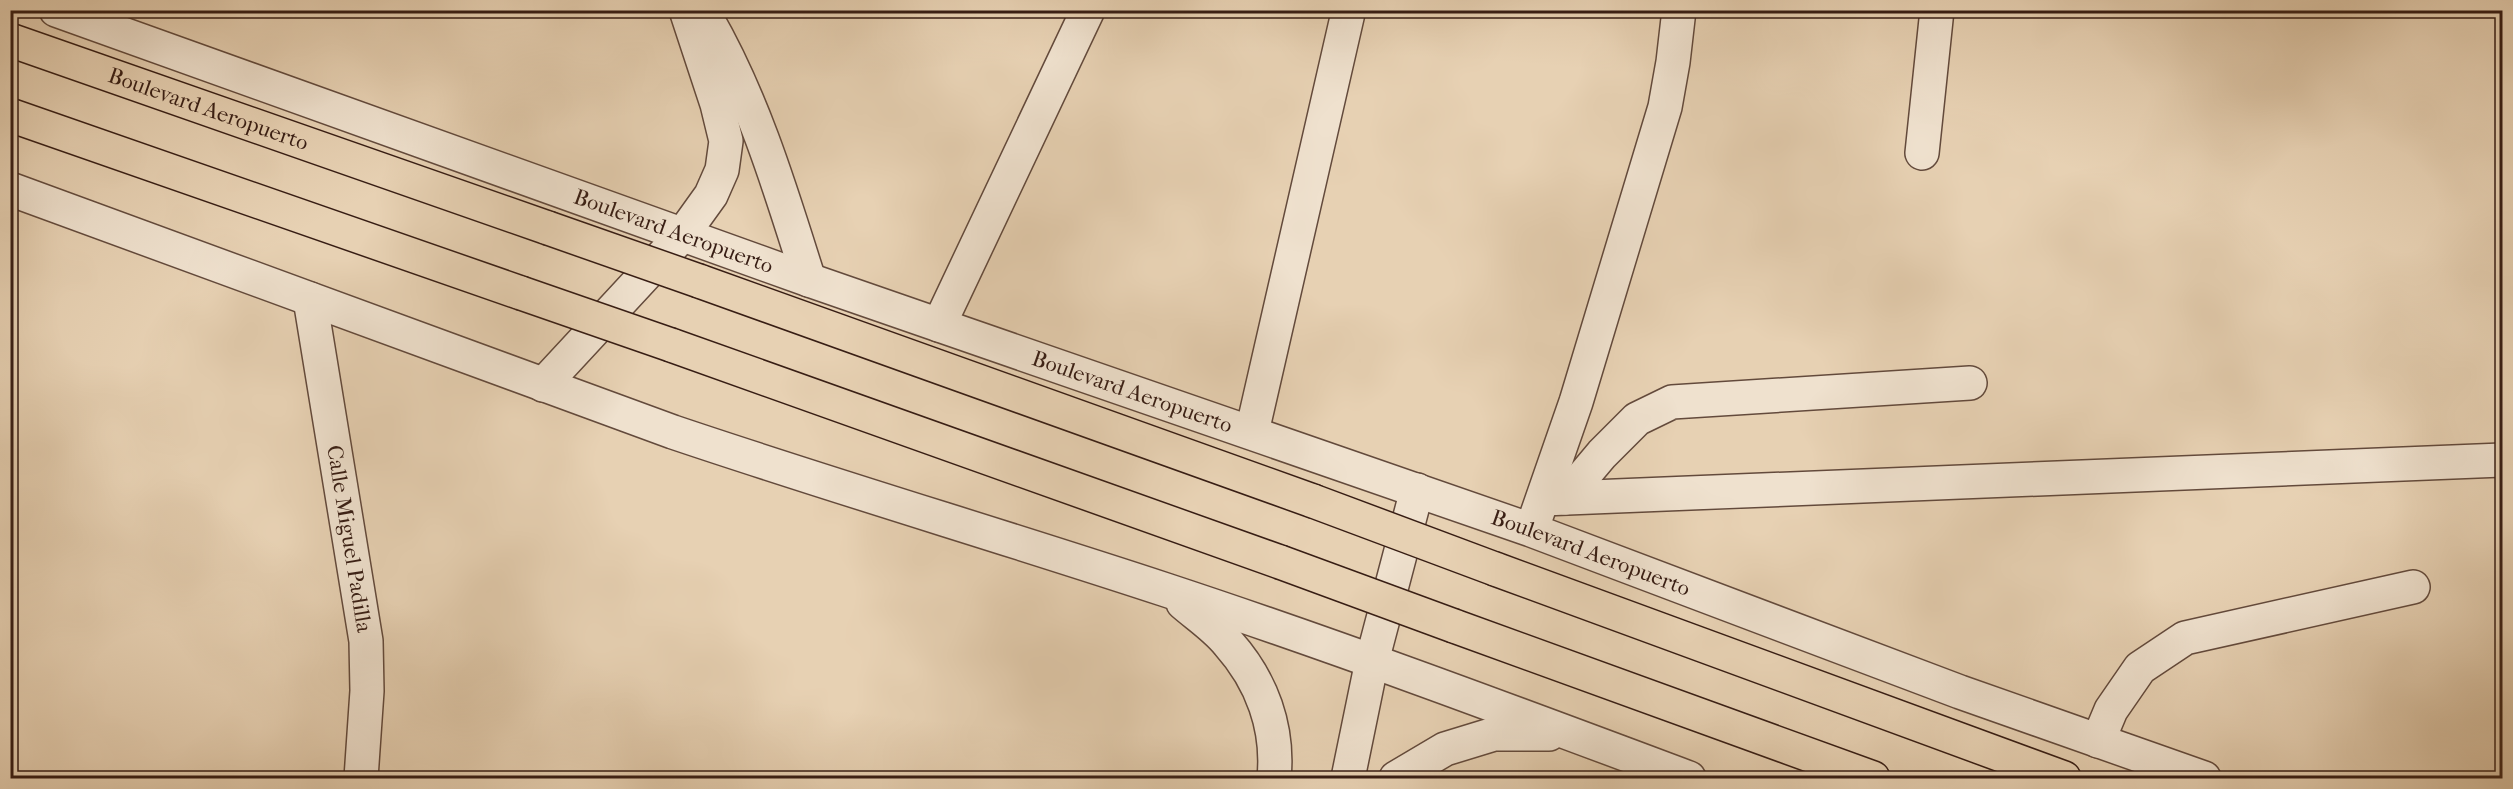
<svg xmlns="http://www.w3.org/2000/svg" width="2513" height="789" font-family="'IM FELL French Canon',serif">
	<rect width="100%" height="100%" fill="#e7d1b3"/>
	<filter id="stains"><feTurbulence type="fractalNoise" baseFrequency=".00333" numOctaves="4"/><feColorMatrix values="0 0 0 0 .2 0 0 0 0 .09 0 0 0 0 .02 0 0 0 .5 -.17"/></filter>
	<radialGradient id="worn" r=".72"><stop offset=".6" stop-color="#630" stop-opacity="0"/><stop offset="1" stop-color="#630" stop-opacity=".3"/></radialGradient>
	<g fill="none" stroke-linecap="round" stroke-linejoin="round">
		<g stroke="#634a3c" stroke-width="36">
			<g id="minor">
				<path id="s1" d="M56 10 809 280 1531 530 1960 692 2204 778"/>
				<path d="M706 17C753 98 781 191 809 280"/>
				<polyline points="1922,153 1937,10"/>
				<path d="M10 189 673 432C836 487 1002 536 1166 590 1342 648 1515 713 1689 778"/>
				<path id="s2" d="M310 299 366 641 367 691 361 778"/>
				<polyline points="939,325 1088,10"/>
				<polyline points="543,385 683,234 711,195 722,170 726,141 717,104 686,10"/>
				<polyline points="1252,432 1348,13"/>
				<polyline points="1565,498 1602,454 1637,419 1672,402 1970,383"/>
				<polyline points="1543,499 2502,460"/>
				<polyline points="1536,517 1576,402 1665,107 1673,62 1679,10"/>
				<path d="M1183 603C1198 616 1216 628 1228 643 1262 681 1279 728 1274 778"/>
				<polyline points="2098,741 2111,710 2140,668 2185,638 2413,587"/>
				<polyline points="1348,778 1372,661 1417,490"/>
				<polyline points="1396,778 1445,749 1494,734 1549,734"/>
			</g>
		</g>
		<g stroke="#371d14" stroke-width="36">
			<g id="highway">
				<path id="s3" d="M10 40 548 228"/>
				<polyline points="10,115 521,293"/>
				<polyline points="699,281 1313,501"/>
				<polyline points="671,345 1280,562"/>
				<polyline points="1495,569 2064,778"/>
				<polyline points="1454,626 1873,778"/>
			</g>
		</g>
		<use href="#minor" stroke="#efe1ce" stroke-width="33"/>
		<use href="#highway" stroke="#e7d1b3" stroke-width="33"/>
		<g stroke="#371d14" stroke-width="36" stroke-linecap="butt">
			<g id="highway-bridge">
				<polyline points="548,228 699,281"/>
				<polyline points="521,293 671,345"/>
				<polyline points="1313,501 1495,569"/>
				<polyline points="1280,562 1454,626"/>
			</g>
		</g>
		<use href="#highway-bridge" stroke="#e7d1b3" stroke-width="33"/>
	</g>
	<g text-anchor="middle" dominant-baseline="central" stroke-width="5" stroke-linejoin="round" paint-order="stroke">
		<g font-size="22" fill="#371d14" stroke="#efe1ce">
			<text stroke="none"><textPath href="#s3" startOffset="210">Boulevard Aeropuerto</textPath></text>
			<text stroke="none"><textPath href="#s1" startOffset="656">Boulevard Aeropuerto</textPath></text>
			<text stroke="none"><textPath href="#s1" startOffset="1142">Boulevard Aeropuerto</textPath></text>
			<text stroke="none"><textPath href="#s2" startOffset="243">Calle Miguel Padilla</textPath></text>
			<text stroke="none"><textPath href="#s1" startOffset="1628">Boulevard Aeropuerto</textPath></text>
		</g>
	</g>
	<rect width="2513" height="789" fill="none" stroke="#e7d1b3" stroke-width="36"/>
	<rect x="12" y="12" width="2489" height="765" fill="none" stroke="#371d14" stroke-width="3"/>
	<rect x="18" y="18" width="2477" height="753" fill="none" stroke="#371d14" stroke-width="1.5"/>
	<rect width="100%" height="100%" filter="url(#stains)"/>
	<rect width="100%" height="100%" fill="url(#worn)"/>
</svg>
